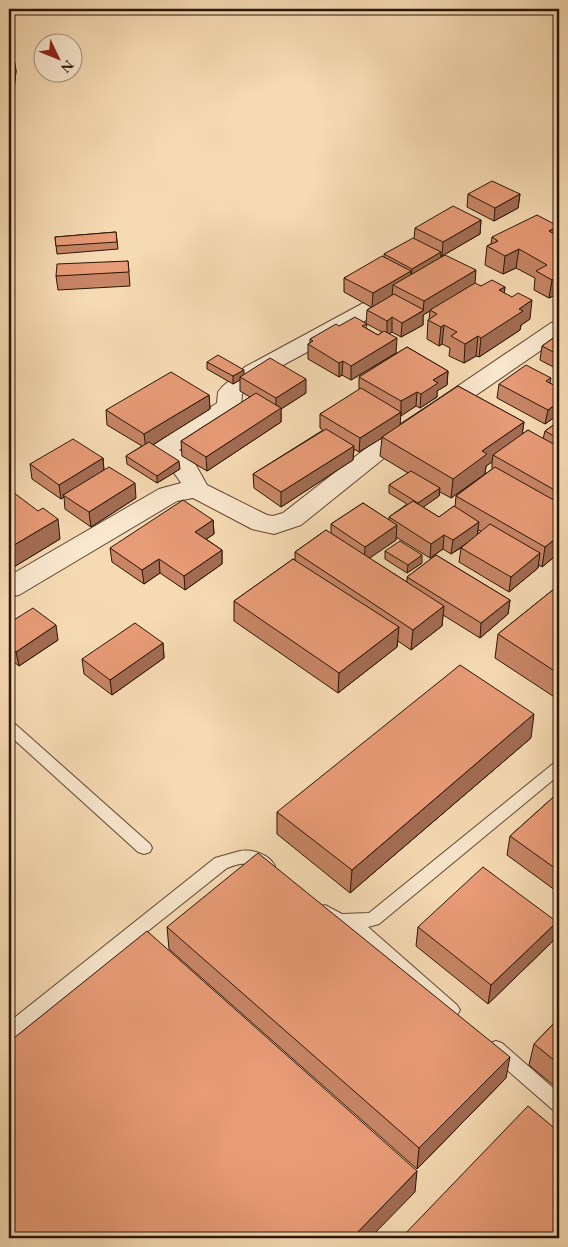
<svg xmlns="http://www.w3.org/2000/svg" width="568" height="1247" font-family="'EB Garamond',serif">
	<rect width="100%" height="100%" fill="#f6dab3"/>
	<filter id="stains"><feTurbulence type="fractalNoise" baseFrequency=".004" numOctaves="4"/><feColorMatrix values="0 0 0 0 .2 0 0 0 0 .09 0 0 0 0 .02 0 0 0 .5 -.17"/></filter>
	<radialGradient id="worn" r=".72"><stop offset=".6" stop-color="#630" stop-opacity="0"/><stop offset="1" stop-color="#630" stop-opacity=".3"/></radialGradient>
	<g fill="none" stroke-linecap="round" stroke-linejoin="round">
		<g stroke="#5d4630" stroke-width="2">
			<g id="service">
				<polygon points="9,722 14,723 150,844 152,848 150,852 144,854 138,852 9,735"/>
				<path d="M559 761V775L379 924 368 927 457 1005 460 1010 457 1015 451 1017 445 1015 347 929C336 927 322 923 317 912L319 907 325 905 342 914 369 913 554 763Z"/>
				<path d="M240 851C252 849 269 854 275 866L273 871 267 872C247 866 250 859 227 868L15 1037 9 1040V1022L215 858Z"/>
				<polygon points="496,1041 502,1043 559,1093 559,1112 553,1110 490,1055 487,1049 490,1043"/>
			</g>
		</g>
		<g stroke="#5d4630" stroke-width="2">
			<path id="minor" d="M399 286 407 288 410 293 407 298 261 377 242 394 241 406 237 411 179 450 193 460 207 485 267 515 273 516 283 513 365 449 551 323 559 321V338L383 459 301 525 274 534 252 529 193 498 177 501 19 595 9 597V576L159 489 181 483C171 465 160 464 151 450L154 445 217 403 218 392 222 387 245 367 391 288Z"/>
		</g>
		<use href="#service" fill="#f9e7ce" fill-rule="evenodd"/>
		<use href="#minor" fill="#f9e7ce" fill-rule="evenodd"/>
	</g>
	<g fill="#c78565" stroke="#2a1505" fill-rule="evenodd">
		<polygon points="14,58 16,71 14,90 9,90 9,59"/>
		<polygon points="468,194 520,194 518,208 494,221 467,207"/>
		<path d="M481 220 480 234 442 256 441 255V257L475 284 481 286 505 287 504 293 530 319 521 325 520 330 479 357 476 356 464 363 449 356 450 348 442 344 439 346 427 339 428 320 429 319 430 311 423 315V325L401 337 392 332 388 334 396 353 351 380 342 375 339 377 308 359V344L310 343V339L339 326 366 324 367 310 371 307 344 292V278L384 257V254L414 239 415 228ZM367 324 382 332 378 335 366 328Z"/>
		<polygon points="558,226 557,235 559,237 559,295 557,294 549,298 534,290 535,278 516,268 503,274 485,265 487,246 491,244 492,237"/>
		<polygon points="116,232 118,249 57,254 55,237"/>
		<polygon points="128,261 130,286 58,290 56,276"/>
		<polygon points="559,334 559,370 540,360 542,346"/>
		<path d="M407 347 448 371 447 385 437 391V397L420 408 416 406 400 416V424L458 386 524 422 522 434 528 430 543 439 545 431 559 421V553L542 567 539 565 538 568 509 592 459 562 461 548 451 554 443 549 430 558 396 537V540L369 558 407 582V577L436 555 510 600 508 614 480 638 443 615 442 626 411 650 398 641 397 647 338 693 234 621V601L293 559 295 560V552L326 530 331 534V524L363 503 389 520V517L407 504 389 493V485L408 473 380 456 382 438 359 452 354 449 353 460 281 507 254 488 253 474 323 430 320 428V414L359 390V377ZM492 462V469L456 496 455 507 454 506 439 517 423 507 439 496 440 492 451 498 485 474 486 466ZM478 530 481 531 478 534Z"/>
		<polygon points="207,362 244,375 306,393 281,409 281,422 207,471 182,456 181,441 250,397 240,391 240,380 233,384 207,369"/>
		<polygon points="551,378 550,383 559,388 559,414 545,424 497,398 499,384"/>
		<polygon points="209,395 210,409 152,445 180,469 157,483 127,464 126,456 142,446 107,425 106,410"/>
		<polygon points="103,458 104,470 136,498 91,527 65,509 64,497 61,499 32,479 30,464"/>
		<polygon points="9,482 11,484 13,492 60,539 12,568 9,566"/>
		<polygon points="213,520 214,534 206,539 222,550 222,564 185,590 160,573 144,584 112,562 110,548"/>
		<polygon points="385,551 422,563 407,573 385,559"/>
		<polygon points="559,585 559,700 495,658 498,634"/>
		<polygon points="9,623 58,640 19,666 9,658"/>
		<polygon points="163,643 164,658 112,695 84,674 82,659"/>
		<polygon points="531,738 350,893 277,834 277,812"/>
		<polygon points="559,792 559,893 507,855 510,836"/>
		<polygon points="557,922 553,941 488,1004 416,946 418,927"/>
		<polygon points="167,927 506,1078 417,1169 169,949"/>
		<polygon points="559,1018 559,1090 529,1065 534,1044"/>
	</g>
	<g fill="#a26c53" stroke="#2a1505">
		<polygon points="14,58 16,71 14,90 12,77"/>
		<polygon points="520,194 518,208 494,221 495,208"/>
		<polygon points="481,220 480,234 442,256 443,242"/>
		<polygon points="558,226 556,245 549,231"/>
		<polygon points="519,249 516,268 503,274 505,256"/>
		<polygon points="441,252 440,266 411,283 412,269"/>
		<polygon points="476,270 475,284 423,315 423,325 401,337 402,323 423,311 424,301"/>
		<polygon points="411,271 410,285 393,285 392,296 372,307 373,293"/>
		<polygon points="559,276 557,294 549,298 552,280"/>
		<polygon points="505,287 503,305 499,290"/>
		<polygon points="532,300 530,319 521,325 520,330 479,357 481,338 519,309"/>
		<polygon points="392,317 392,332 387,335 387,321"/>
		<polygon points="444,325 442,344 439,346 441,327"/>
		<polygon points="478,336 476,356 464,363 465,344"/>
		<polygon points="397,338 396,353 351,380 351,366"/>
		<polygon points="343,361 342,375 339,377 339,363"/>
		<polygon points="244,370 244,377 240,377 240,380 233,384 233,376"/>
		<polygon points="448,371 447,385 437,391 437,397 420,408 421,394 433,380"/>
		<polygon points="306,379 306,393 281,409 281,422 207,471 206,457 276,411 276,398"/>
		<polygon points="417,392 416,406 401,416 401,401"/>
		<polygon points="209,395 210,409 146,449 144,434"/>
		<polygon points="559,402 559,414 545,424 548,410"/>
		<polygon points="401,412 400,426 382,437 382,438 359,452 360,438"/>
		<polygon points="524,422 521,442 493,455 492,462 486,466 485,474 451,498 453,479 482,451"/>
		<polygon points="354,446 353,460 281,507 281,492"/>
		<polygon points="103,458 104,472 63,495 64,497 61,499 59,485"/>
		<polygon points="179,461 180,469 157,483 157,476"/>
		<polygon points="135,483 136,498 91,527 89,512"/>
		<polygon points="11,484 14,504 9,503 9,486"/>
		<polygon points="440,488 439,496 418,511 418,503"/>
		<polygon points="559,491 559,504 556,507 558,492"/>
		<polygon points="58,519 60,539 12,568 9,548"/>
		<polygon points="213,520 214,534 196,546 195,532"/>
		<polygon points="479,522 477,536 451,554 453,540"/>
		<polygon points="397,525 396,540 364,562 365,547"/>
		<polygon points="444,535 443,549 430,558 431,544"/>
		<polygon points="559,536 559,553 542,567 545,547"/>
		<polygon points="222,550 222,564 185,590 184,576"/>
		<polygon points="540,553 538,568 509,592 511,577"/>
		<polygon points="422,555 422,563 407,573 408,565"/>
		<polygon points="159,559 160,573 144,584 142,570"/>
		<polygon points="510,600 508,614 480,638 481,623"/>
		<polygon points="444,606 442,626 411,650 413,630"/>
		<polygon points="56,625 58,640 19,666 16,652"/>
		<polygon points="399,627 397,647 338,693 339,673"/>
		<polygon points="163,643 164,658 112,695 110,680"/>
		<polygon points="534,714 531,738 350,893 352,870"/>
		<polygon points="557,922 553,941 488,1004 491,985"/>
		<polygon points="510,1057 506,1078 417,1169 419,1148"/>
		<polygon points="417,1171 415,1192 370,1238 352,1238"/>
	</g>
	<g fill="#e79b76" stroke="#2a1505">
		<polygon points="14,58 12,77 9,77 9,59"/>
		<polygon points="492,181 520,194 495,208 468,194"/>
		<polygon points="453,206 481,220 443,242 415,228"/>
		<polygon points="537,215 558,226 549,231 559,237 559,276 552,280 536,271 547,265 519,249 505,256 487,246 498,241 492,237"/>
		<polygon points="116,232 117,242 56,246 55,237"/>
		<polygon points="413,238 441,252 412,269 384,254"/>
		<polygon points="445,255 476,270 424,301 393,285"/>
		<polygon points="382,256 411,271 373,293 344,278"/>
		<polygon points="128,261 129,272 56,276 57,264"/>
		<polygon points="492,280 505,287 499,290 512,297 518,293 532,300 519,309 523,311 481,338 478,336 465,344 451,336 457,332 444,325 441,327 428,320 437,314 430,310 475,283 481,286"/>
		<polygon points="394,294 424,310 402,323 392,317 387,321 367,310"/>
		<polygon points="355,317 367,324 362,326 378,335 384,331 397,338 351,366 343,361 339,363 308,344 313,341 310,339 336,324 339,326"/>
		<polygon points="559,334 559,355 542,346"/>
		<polygon points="407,347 448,371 433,380 438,383 421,394 417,392 401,401 359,377"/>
		<polygon points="218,355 244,370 233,376 207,362"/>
		<polygon points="270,358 306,379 276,398 240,377"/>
		<polygon points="526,365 551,378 546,381 559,388 559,402 548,410 499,384"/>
		<polygon points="171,372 209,395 144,434 106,410"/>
		<polygon points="458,386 524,422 482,451 487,454 453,479 382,437"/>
		<polygon points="361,388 401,412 360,438 320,414"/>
		<polygon points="256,393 281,408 206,457 181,441"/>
		<polygon points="559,421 559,439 545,431"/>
		<polygon points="326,429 354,446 281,492 253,474"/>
		<polygon points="528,430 559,447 559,491 558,492 493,455"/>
		<polygon points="73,439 103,458 59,485 30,464"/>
		<polygon points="149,442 179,461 157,476 126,456"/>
		<polygon points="109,467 135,483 89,512 63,495"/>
		<polygon points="495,467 559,503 559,536 545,547 456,496"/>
		<polygon points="411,471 440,488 418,503 389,485"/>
		<polygon points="9,489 38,511 43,508 58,519 9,548"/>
		<polygon points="183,500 213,520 195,532 222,550 184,576 159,559 142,570 110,548"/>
		<polygon points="413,501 439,517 454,506 479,522 453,540 444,535 431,544 389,517"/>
		<polygon points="363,503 397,525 365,547 331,524"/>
		<polygon points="490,524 540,553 511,577 461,548"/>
		<polygon points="326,530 444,606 413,630 295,552"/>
		<polygon points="400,541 422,555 408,565 385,551"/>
		<polygon points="436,555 510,600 481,623 407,577"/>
		<polygon points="293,559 399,627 339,673 234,601"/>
		<polygon points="559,585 559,674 498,634"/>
		<polygon points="33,608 56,625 16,652 9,646 9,623"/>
		<polygon points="135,623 163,643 110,680 82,659"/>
		<polygon points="460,665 534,714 352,870 277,812"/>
		<polygon points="559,792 559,871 510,836"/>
		<polygon points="258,853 510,1057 419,1148 167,927"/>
		<polygon points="483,867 557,922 491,985 418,927"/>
		<polygon points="147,931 417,1171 352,1238 9,1238 9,1042"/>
		<polygon points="559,1018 559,1064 534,1044"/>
		<polygon points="528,1106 559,1132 559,1238 401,1238"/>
	</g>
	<rect width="568" height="1247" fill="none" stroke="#f6dab3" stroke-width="30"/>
	<rect x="10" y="10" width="548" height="1227" fill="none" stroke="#2a1505" stroke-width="2.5"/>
	<rect x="15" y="15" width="538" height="1217" fill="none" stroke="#2a1505"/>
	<g transform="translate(58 58) rotate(133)"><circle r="24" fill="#f9e7ce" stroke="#a6937e"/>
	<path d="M0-4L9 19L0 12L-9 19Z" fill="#8f2418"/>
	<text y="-8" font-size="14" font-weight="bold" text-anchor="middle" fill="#2a1505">N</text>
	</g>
	<rect width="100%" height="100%" filter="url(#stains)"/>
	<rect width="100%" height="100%" fill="url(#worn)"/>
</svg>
